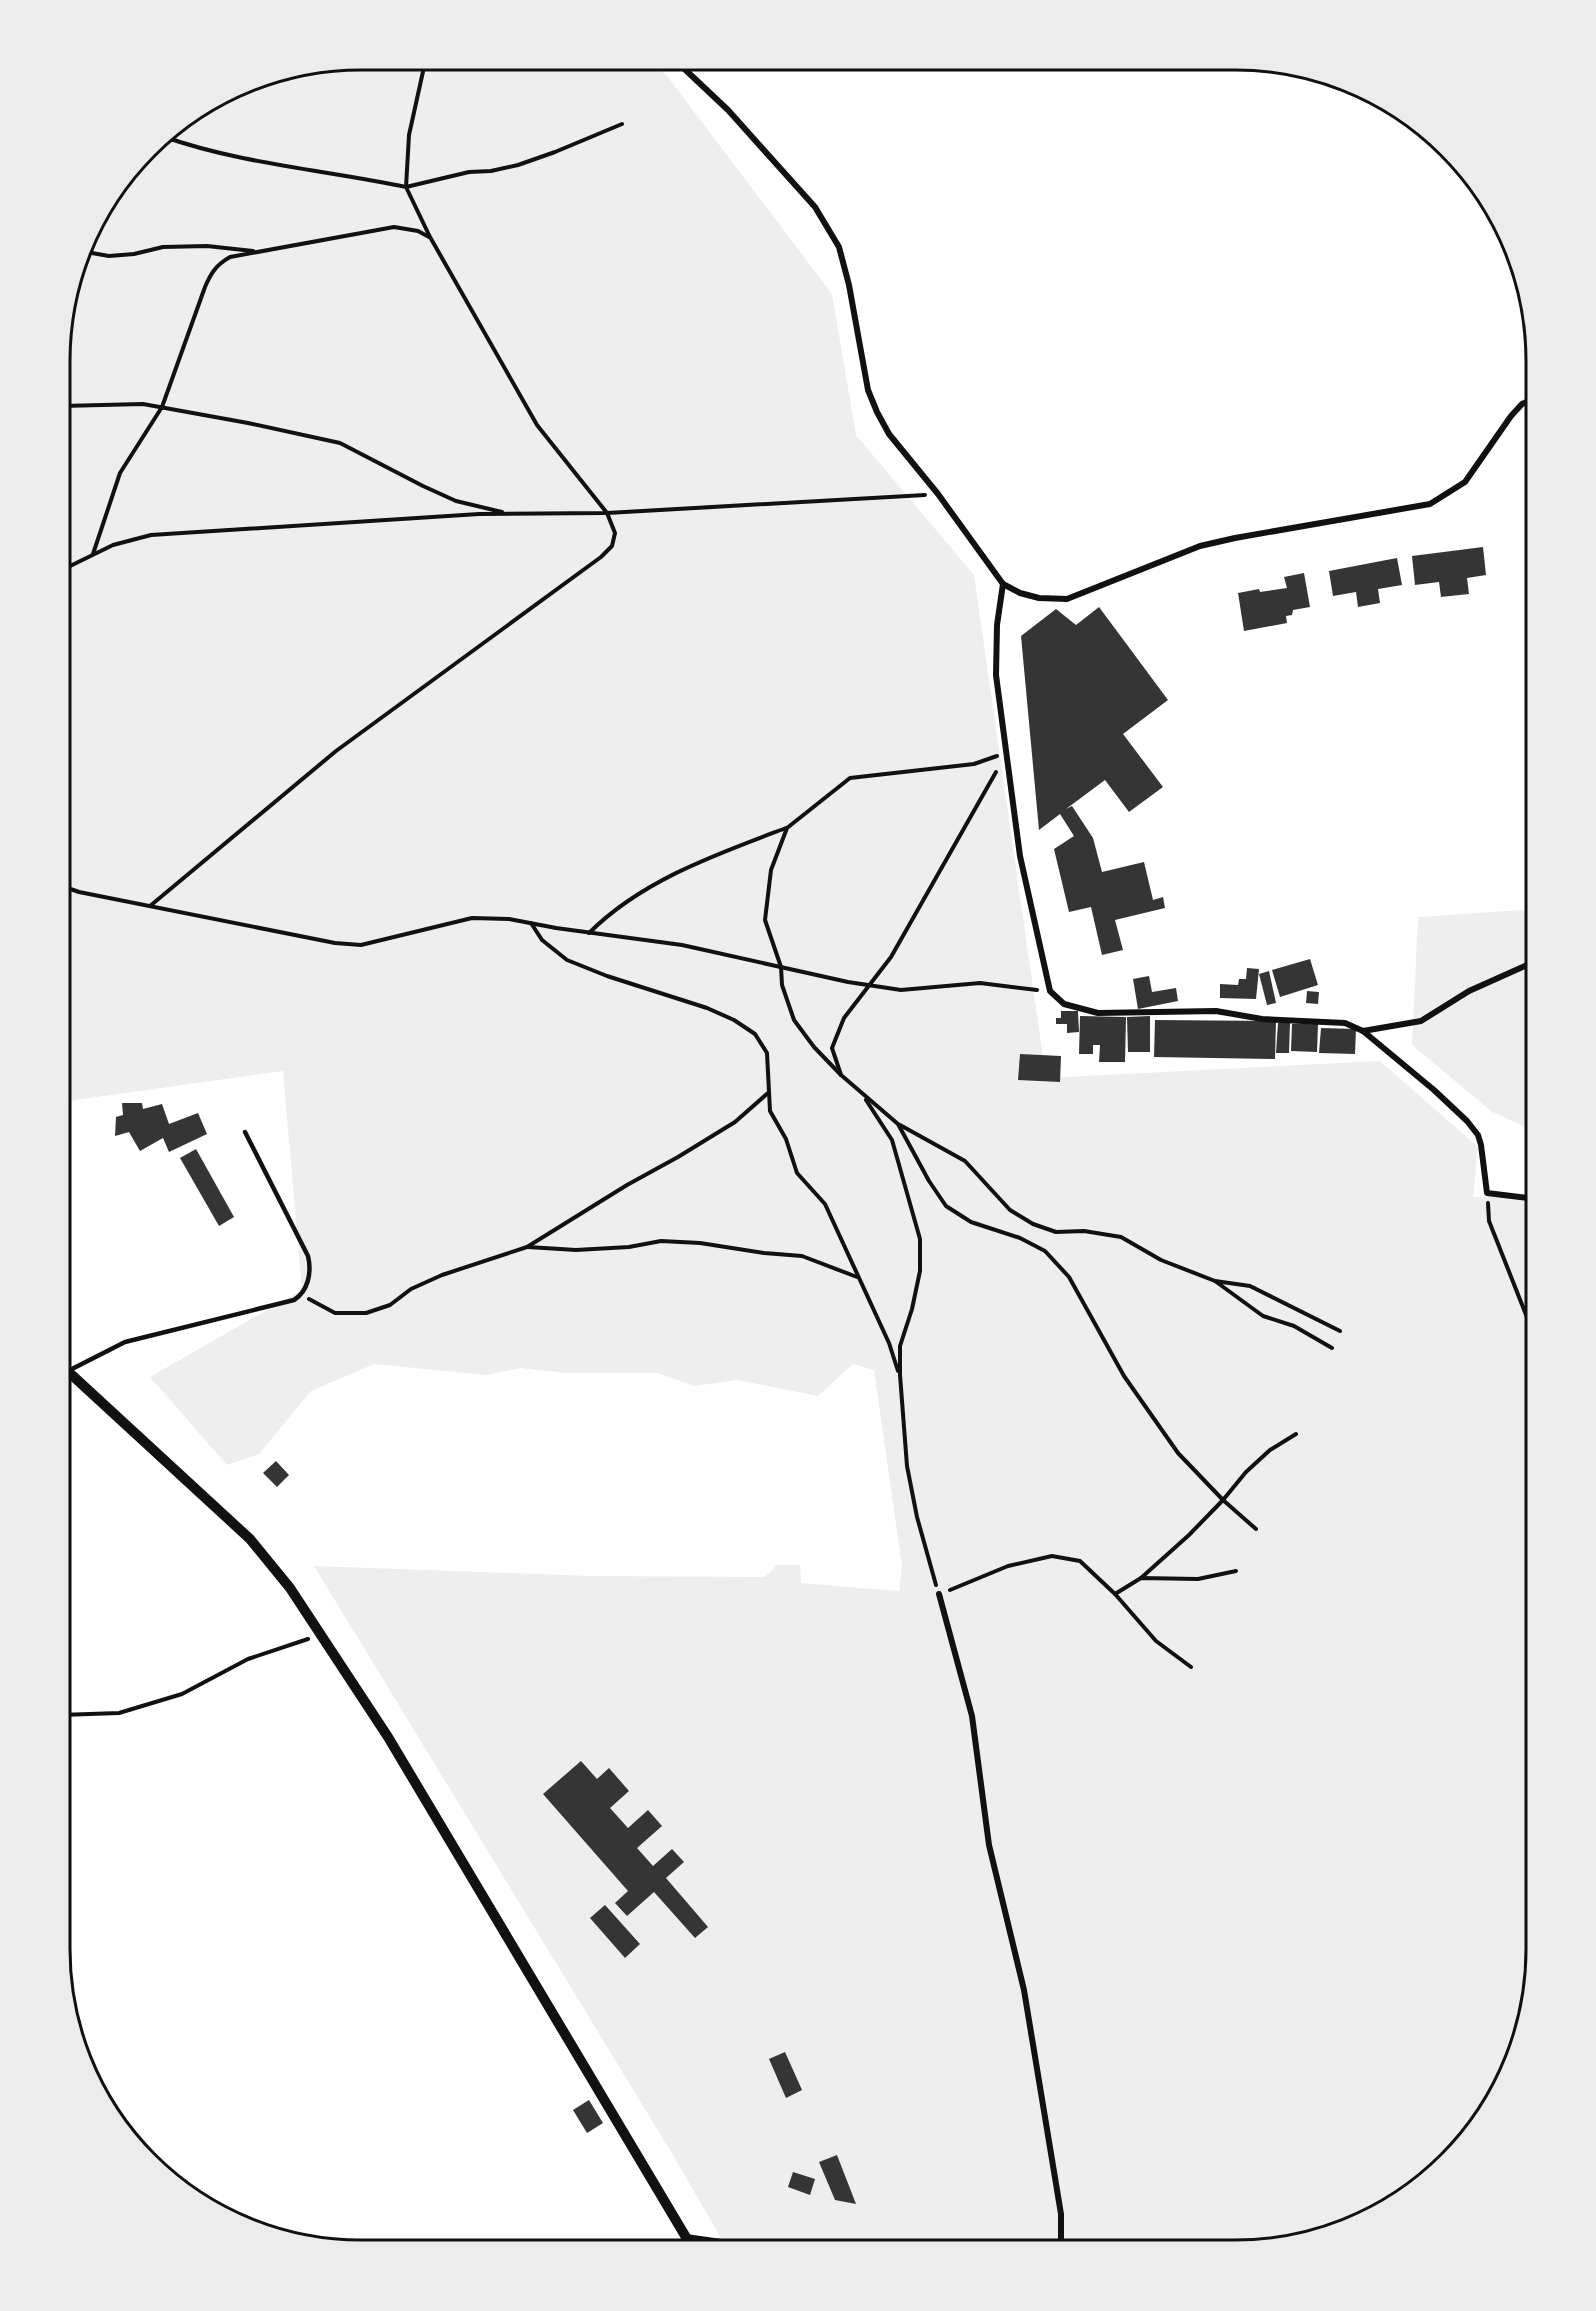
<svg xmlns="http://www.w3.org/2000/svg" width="1596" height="2311" font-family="Ubuntu,sans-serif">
	<rect width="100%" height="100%" fill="#fff"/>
	<g fill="#eee">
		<polygon points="362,60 650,61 667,76 832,294 856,435 974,575 1046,1078 1380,1061 1478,1147 1473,1197 1536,1196 1535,1970 1520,2047 1485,2117 1433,2176 1368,2220 1294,2245 1235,2251 728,2250 673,2155 314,1566 591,1576 765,1577 777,1565 800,1565 801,1583 899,1591 902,1566 874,1370 853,1364 818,1396 738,1380 694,1386 658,1373 564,1373 521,1368 486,1375 374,1364 311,1391 259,1454 227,1465 150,1377 302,1290 283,1071 61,1102 63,322 100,211 163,135 264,76"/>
		<polygon points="1536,909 1536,1132 1491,1111 1412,1045 1418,917"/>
	</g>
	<g fill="#353535">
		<polygon points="1483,547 1486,575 1467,578 1469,594 1441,597 1439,582 1415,585 1412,556"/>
		<polygon points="1397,558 1402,585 1378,589 1380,603 1358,607 1356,592 1333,596 1329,571"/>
		<polygon points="1304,573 1310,607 1293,610 1292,615 1286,616 1287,623 1244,631 1238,593 1259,589 1260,592 1287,588 1284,577"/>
		<polygon points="1099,607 1168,700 1123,734 1163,787 1129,812 1105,780 1066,809 1072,806 1093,838 1102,872 1144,862 1153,900 1163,897 1165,908 1115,920 1123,950 1102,955 1091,907 1069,912 1054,849 1074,836 1060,814 1039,830 1021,636 1056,609 1076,625"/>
		<polygon points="1310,959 1318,985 1280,997 1272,970"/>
		<polygon points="1247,968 1259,969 1256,999 1220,998 1220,984 1238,985 1239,979 1246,979"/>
		<polygon points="1269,971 1276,1003 1267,1005 1259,974"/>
		<polygon points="1149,976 1152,992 1176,988 1178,1001 1138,1009 1133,979"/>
		<polygon points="1307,991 1319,992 1318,1004 1306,1003"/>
		<polygon points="1061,1011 1078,1011 1079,1032 1067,1033 1067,1024 1056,1024 1056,1018 1061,1018"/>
		<polygon points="1080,1016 1126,1017 1125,1062 1099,1062 1100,1045 1093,1045 1093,1054 1079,1054"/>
		<polygon points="1150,1016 1150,1052 1128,1052 1127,1017"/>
		<polygon points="1155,1020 1276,1021 1275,1059 1154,1057"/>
		<polygon points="1278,1023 1290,1023 1289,1053 1276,1053"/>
		<polygon points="1292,1024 1318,1024 1317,1052 1291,1051"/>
		<polygon points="1321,1028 1356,1029 1355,1054 1319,1053"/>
		<polygon points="1020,1054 1061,1056 1060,1082 1018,1080"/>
		<polygon points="1536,1083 1536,1106 1527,1102"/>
		<polygon points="122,1103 142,1103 143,1109 162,1104 169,1124 198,1113 207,1134 169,1152 163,1138 140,1151 129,1132 115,1136 116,1117 123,1115"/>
		<polygon points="196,1149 234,1217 219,1226 180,1158"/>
		<polygon points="276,1461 289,1475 277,1487 263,1473"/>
		<polygon points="581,1761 597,1779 609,1768 629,1791 610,1808 628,1828 648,1810 662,1826 637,1848 653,1866 672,1849 684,1862 666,1878 708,1927 695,1938 654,1892 627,1916 615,1903 628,1891 543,1794"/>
		<polygon points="605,1905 640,1944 625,1958 590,1918"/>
		<polygon points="785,2052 802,2090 786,2098 769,2059"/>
		<polygon points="589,2100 603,2123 587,2133 573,2110"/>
		<polygon points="837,2155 856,2204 835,2200 819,2162"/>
		<polygon points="793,2172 815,2179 810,2195 788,2187"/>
	</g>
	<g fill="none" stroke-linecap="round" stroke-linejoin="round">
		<g stroke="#111" stroke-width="4">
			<polyline points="424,67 409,135 406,187 469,172 491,171 518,165 555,152 622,124"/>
			<polyline points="86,252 109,256 134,254 163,247 207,246 253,251"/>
			<polyline points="62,406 143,404 248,423 340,443 423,486 456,501 502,512"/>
			<path d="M93 554 120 473 162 407 205 287C211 273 216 265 230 257L394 227 418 231 429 237"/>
			<polyline points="62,570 113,545 151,535 479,514 607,513 925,495"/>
			<polyline points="997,756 974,764 850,778 787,828 771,870 765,920 781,967 782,985 794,1020 814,1047 841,1075 898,1124 929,1181 946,1206 971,1222 1020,1238 1045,1251 1069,1277 1124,1376 1178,1453 1223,1500 1256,1529"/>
			<polyline points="62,886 79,892 335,943 361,945 472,918 509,919 556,928 682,945 848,982 901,990 980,983 1037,990"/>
			<path d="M150 906 336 751 601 557 612 546 615 533 607 513 537 425 430 237 406 187C326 170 240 164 162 136"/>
			<polyline points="531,923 542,940 567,960 607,976 707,1008 734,1020 755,1034 767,1053 770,1111 786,1139 797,1173 825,1204 889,1343 898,1371"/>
			<path d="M589 933C642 880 717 854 786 828"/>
			<polyline points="841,1075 832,1048 844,1018 891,957 996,772"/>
			<polyline points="866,1100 892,1140 920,1239 920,1271 912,1309 900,1346 900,1375 907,1466 917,1517 936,1585"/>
			<polyline points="900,1125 965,1161 1010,1210 1033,1224 1056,1232 1084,1231 1121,1237 1161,1260 1215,1281"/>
			<polyline points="1488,1203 1489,1221 1536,1340"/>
			<polyline points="528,1247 576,1250 629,1247 661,1241 700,1243 764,1253 802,1256 857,1277"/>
			<polyline points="309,1299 335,1313 366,1313 390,1305 411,1289 442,1275 527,1247 627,1185 678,1157 735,1122 768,1093"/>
			<polyline points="1332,1348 1294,1326 1263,1316 1215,1281 1250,1286 1340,1331"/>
			<polyline points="1141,1578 1189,1535 1223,1500 1246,1472 1270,1450 1296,1434"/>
			<polyline points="950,1590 1008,1566 1052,1556 1080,1561 1115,1594 1156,1641 1191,1667"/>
			<polyline points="1115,1594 1141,1578 1198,1579 1236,1571"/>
			<polyline points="60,1715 119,1713 182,1694 248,1659 308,1639"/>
		</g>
		<path stroke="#111" stroke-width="4.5" d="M68 1371 125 1342 294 1300C308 1291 312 1273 308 1256L245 1132"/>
		<g stroke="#111" stroke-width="6">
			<polyline points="676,61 728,110 815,207 839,247 849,285 868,390 877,412 889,434 938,494 1003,584 1020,593 1039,598 1067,599 1200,546 1235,538 1430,504 1465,482 1511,416 1522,404 1536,398"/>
			<polyline points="1003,584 997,625 996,675 1020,856 1050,991 1064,1004 1098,1013 1216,1011 1262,1019 1345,1023 1363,1031 1434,1090 1467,1121 1478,1135 1481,1145 1487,1193 1536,1199"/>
			<polyline points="1363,1031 1421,1021 1469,991 1536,961"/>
			<polyline points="939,1594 972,1716 989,1845 1024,1990 1061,2214 1061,2251"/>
			<polyline points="686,2237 777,2250"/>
		</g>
		<polyline stroke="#111" stroke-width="10" points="61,1365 250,1539 290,1588 388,1737 693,2249"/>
	</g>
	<path d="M0 0H1596V2311H0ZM361 70H1235A291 291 0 0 1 1526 361V1949A291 291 0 0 1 1235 2240H361A291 291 0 0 1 70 1949V361A291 291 0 0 1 361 70Z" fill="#ececec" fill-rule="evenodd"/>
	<path fill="none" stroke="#111" stroke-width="3" d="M361 70H1235A291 291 0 0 1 1526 361V1949A291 291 0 0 1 1235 2240H361A291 291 0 0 1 70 1949V361A291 291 0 0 1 361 70Z"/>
</svg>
